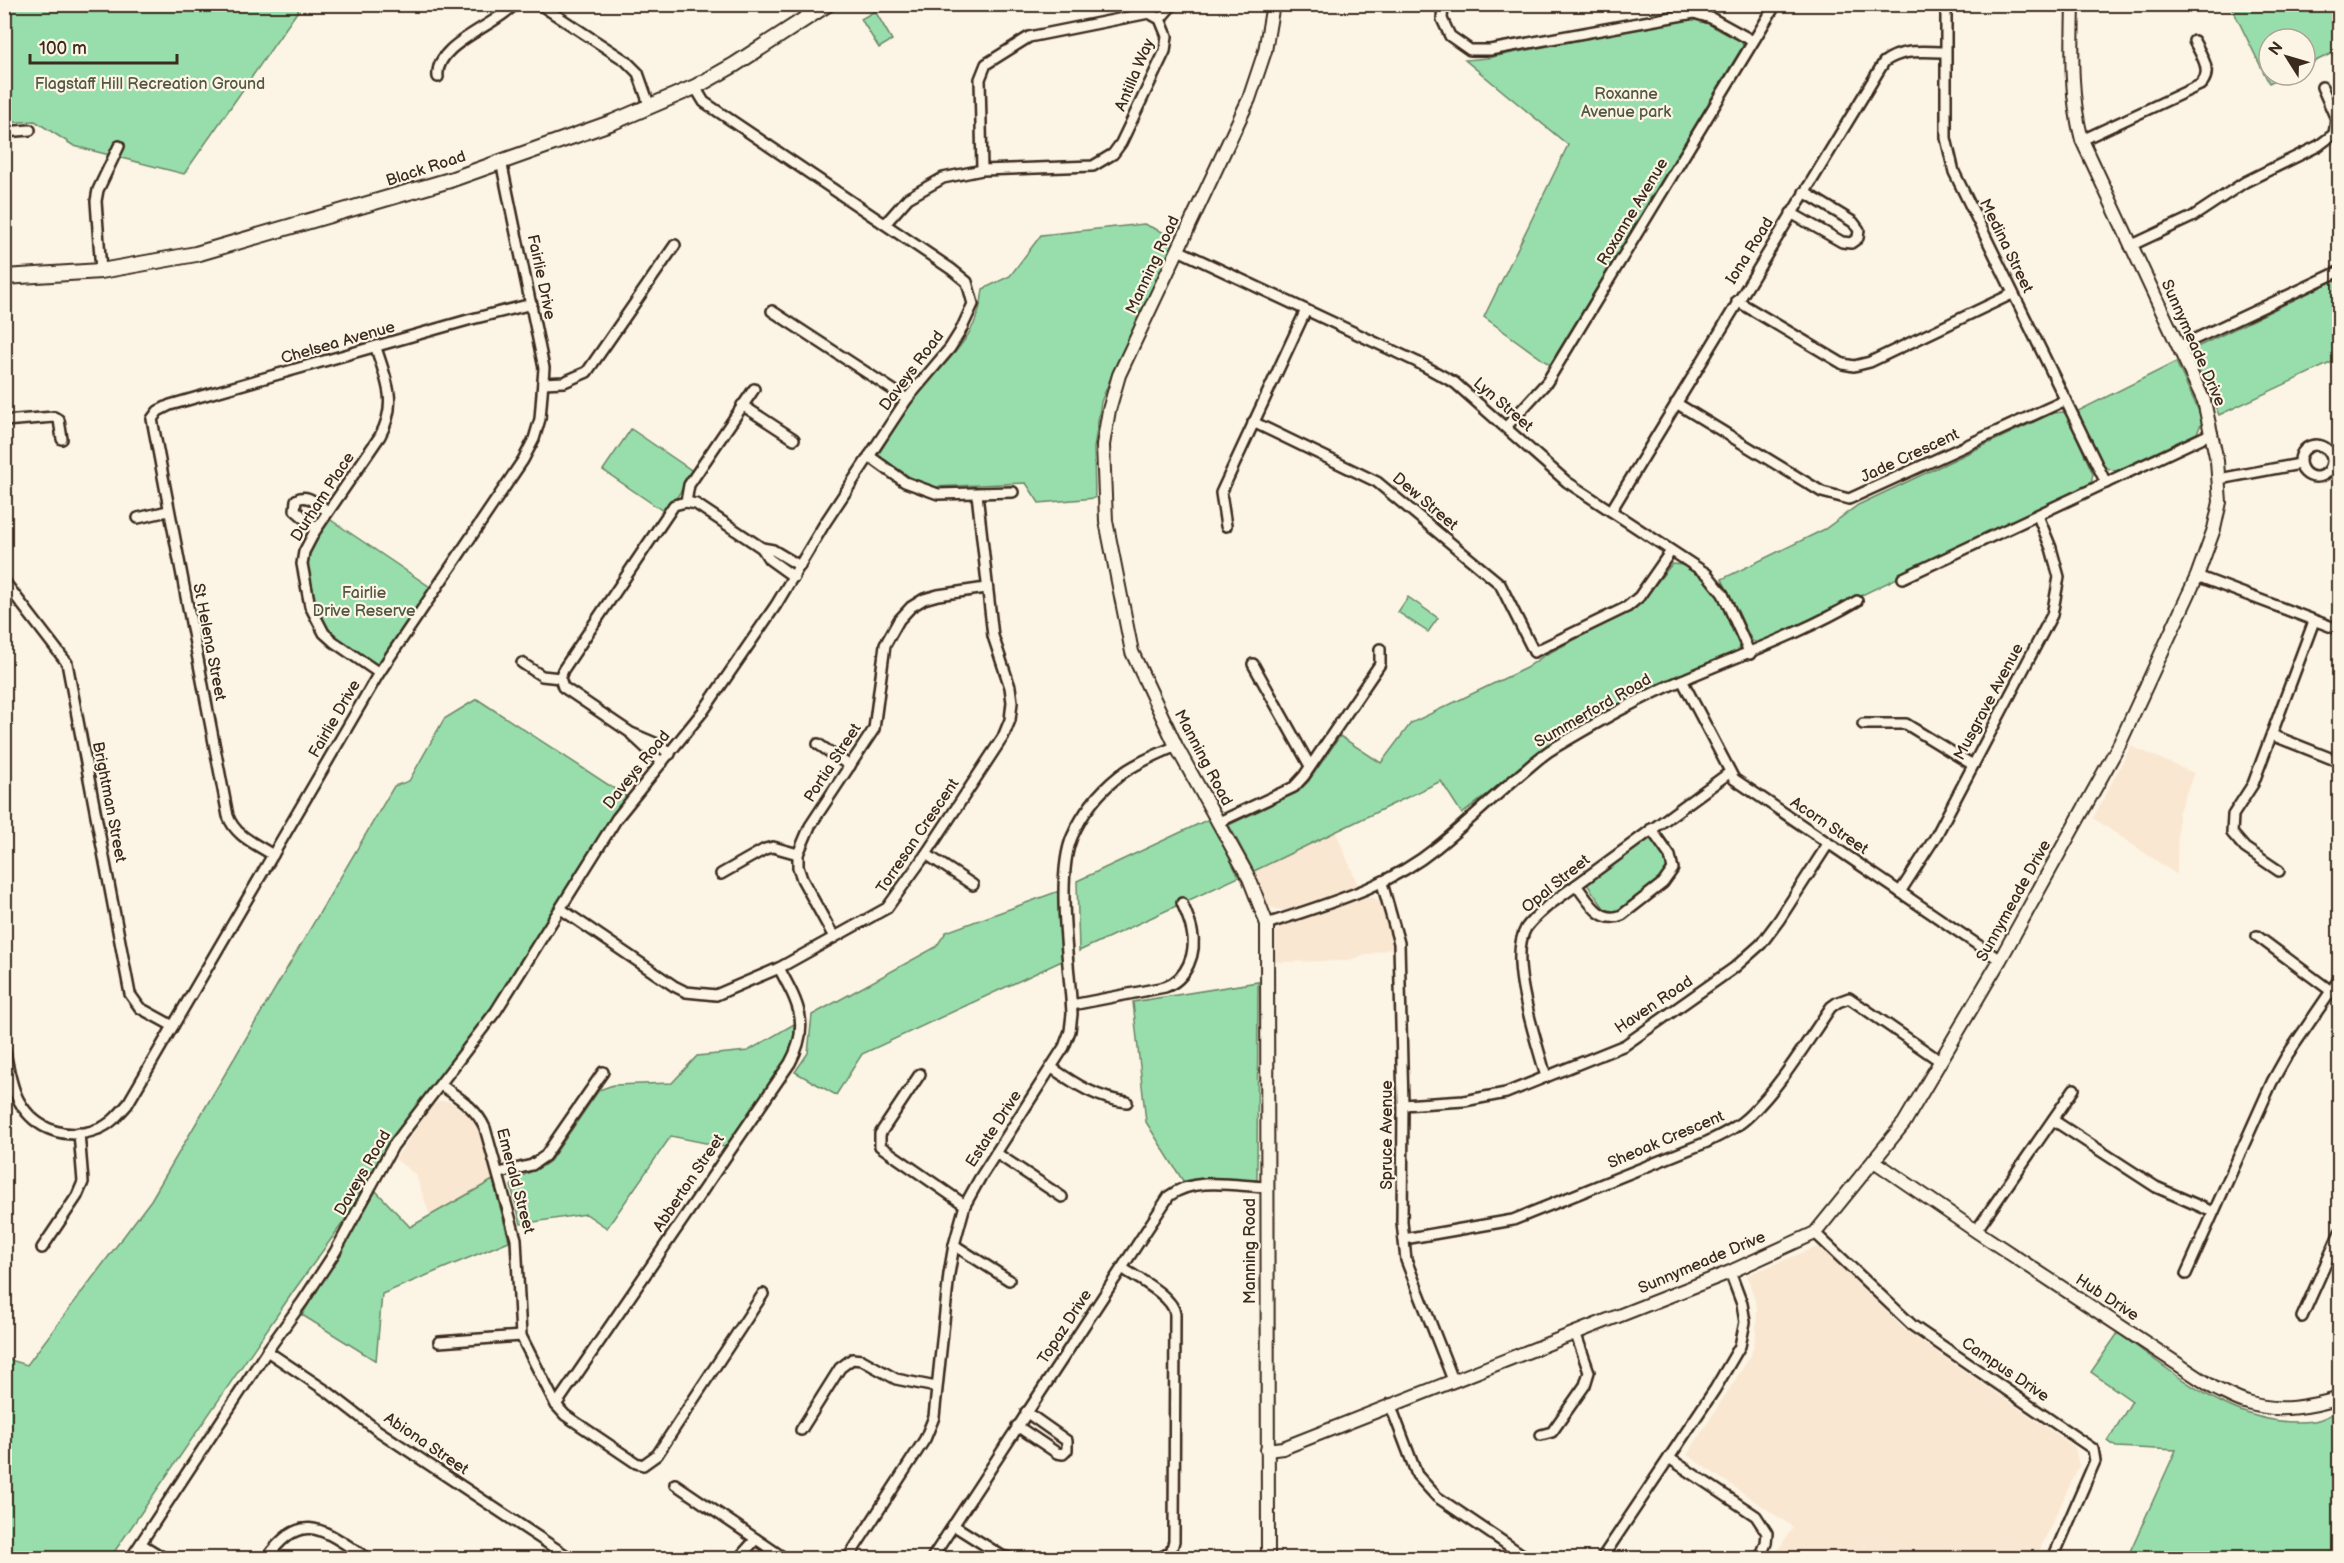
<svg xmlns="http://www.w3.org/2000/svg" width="2344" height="1563" font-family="'Balsamiq Sans',sans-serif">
	<rect width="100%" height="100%" fill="#fcf5e5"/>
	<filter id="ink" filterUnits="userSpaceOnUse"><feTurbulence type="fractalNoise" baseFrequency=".0167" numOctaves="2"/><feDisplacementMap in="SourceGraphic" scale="12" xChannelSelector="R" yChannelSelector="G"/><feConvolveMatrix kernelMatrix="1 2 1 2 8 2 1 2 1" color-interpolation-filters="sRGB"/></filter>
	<g filter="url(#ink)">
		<g fill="#fae7d2">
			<polygon points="2131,746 2194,773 2178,814 2177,875 2093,818"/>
			<polygon points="1336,832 1358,885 1284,911 1270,907 1254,871"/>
			<polygon points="1367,895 1380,901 1393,948 1345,961 1275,962 1276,932 1281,925"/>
			<polygon points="439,1101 449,1101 468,1113 477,1127 493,1180 430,1216 416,1175 395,1159 431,1107"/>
			<polygon points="1819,1246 1906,1331 2075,1447 2079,1466 2036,1558 1773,1558 1793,1527 1687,1455 1751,1355 1756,1335 1757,1308 1747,1275"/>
		</g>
		<g fill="#98deac" stroke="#6a8465" stroke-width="1.5">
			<polygon points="2238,4 2339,5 2339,50 2305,66 2305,39 2269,39 2269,75 2286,75 2269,83 2232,8"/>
			<polygon points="4,5 302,5 184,174 74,146 35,121 5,123"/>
			<polygon points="875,11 892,40 879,48 861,19"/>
			<polygon points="1691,18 1709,24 1741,40 1743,46 1550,365 1484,317 1568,145 1465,60 1487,58"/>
			<path d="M1144 224 1176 238 1113 372 1101 402 1094 448 1095 498 1039 503 1026 483 932 487 910 477 878 455C890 436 902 416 916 397 945 360 979 339 983 289L1010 276 1041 235Z"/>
			<polygon points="2339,278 2339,359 2219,415 2192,355 2193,349"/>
			<polygon points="2176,362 2203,420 2197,433 2116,471 2103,467 2078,411"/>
			<polygon points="2063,412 2067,415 2093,474 2091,484 1761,644 1752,641 1722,579 1825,529 1858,505 2053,413"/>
			<polygon points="631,429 694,472 666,513 603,470"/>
			<polygon points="325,516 436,591 379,673 334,642 316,621 302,564"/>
			<path d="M1672 564C1707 563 1729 615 1742 642L1738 652 1634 695 1551 745 1462 814 1441 781 1254 871 1229 825 1296 793 1308 782 1340 736 1381 763 1411 723 1526 668 1545 655 1636 608Z"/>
			<polygon points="1408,597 1438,618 1428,632 1398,612"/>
			<polygon points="477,699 627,797 500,1006 295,1289 110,1558 5,1558 4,1358 27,1365 151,1200 394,786 409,781 444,719"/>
			<polygon points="1209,819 1239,877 1079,951 1077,881"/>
			<polygon points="1649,837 1666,859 1668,867 1664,875 1620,909 1611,912 1604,908 1586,883"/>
			<polygon points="1059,891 1064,960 862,1054 836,1095 795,1072 808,1053 812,1015 936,947 946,932"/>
			<polygon points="1258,982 1257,1180 1183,1181 1146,1122 1133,1002"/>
			<path d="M794 1024V1047L787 1061 725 1147 671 1136 607 1228 586 1214 521 1224 511 1186C521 1172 536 1173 550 1161L599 1090 613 1085 672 1083 697 1056 748 1051Z"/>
			<polygon points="493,1180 509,1241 382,1294 376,1361 302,1315 376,1191 410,1227"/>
			<path d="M2118 1333C2176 1374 2238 1431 2314 1421 2322 1420 2332 1414 2339 1410V1558H2127L2176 1450 2116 1447 2108 1441 2132 1401 2091 1372Z"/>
		</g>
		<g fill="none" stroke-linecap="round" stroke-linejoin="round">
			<g stroke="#3b2a1e" stroke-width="14">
				<g id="minor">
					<polyline points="539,4 626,61 638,73 650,107"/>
					<polyline points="1443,4 1442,19 1450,36 1470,50 1490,50 1694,13 1711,18 1753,41"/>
					<polyline points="1946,4 1946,138 1954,172 2106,483"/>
					<polyline points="1160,19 1173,4"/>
					<path d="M438 77C434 44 496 26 515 4"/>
					<polyline points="4,132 30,130"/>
					<path d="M2082 140 2200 85C2214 72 2201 55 2194 41"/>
					<polyline points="1791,213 1842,242 1851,243 1858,238 1859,230 1853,222 1804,192"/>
					<polyline points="885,224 908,198 943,178 982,170 1093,166 1113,154 1121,143 1165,51 1167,36 1160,19 1149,13 1029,37 986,64 980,79 982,170"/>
					<polyline points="2130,246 2192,217 2245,182 2318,146 2334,134 2336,119 2322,87"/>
					<polyline points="1178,250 1417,362 1455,383 1567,482 1707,574 1723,594 1750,654"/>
					<polyline points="101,271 96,201 98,190 119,146"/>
					<polyline points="1737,301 1843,364 1854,366 1870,362 2012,294"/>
					<polyline points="772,311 907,399"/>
					<polyline points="2178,347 2340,271"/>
					<path d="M376 348C387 382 398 403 380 436L315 531 304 552 302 564 310 606 324 633 334 642 379 673"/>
					<polyline points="543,383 564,382 587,372 675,245"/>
					<polyline points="1676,403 1822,492 1849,499 2066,400"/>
					<polyline points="742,405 794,439"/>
					<polyline points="4,421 54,417 59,420 62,439"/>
					<polyline points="1253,422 1377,482 1500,584 1534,652 1627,607 1639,597 1671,551"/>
					<polyline points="1506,427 1547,382 1776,4"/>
					<circle cx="2316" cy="461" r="16"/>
					<polyline points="869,456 905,482 938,494 1013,492"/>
					<polyline points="2219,479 2300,464"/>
					<polyline points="686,502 689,485 754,389"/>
					<path d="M1611 511 1884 62C1903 48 1923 52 1945 52"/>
					<polyline points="138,518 168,511"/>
					<polyline points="1226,526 1221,493 1306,310"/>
					<path d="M316 528 295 510 296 500C307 492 318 505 328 511"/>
					<polyline points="762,548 769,559 794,577"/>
					<polyline points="2197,576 2340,630"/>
					<polyline points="1903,578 2212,433"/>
					<polyline points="4,581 67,663 130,994 140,1008 173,1026"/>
					<polyline points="522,663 542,676 560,678"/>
					<polyline points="1253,664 1310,766"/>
					<polyline points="1682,680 1734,779 2000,960"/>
					<polyline points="1863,724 1906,724 1973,765"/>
					<polyline points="632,735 662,763"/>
					<polyline points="2272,735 2340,762"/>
					<polyline points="818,744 850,766"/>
					<polyline points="670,754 657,744 631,733 563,687 560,678 563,670 674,505 686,502 696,504 762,548 773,550 800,566"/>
					<polyline points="1219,822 1294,787 1304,776 1380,664 1380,649"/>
					<polyline points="926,854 973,885"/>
					<path d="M273 855C256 844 235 836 228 816L152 419 158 411 170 405 468 320 532 304"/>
					<polyline points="2279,871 2245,848 2232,833 2233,815 2253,784 2314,621"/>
					<polyline points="721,874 765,849 773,847 798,854"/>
					<polyline points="1382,883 1399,943 1403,1105 1402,1222 1406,1260 1453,1380"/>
					<path d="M1576 885C1588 900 1600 925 1622 915L1663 883 1673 869 1670 856 1651 829"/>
					<polyline points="1900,892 1936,836 2052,615 2059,577 2051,548 2038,516"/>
					<polyline points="561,909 674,986 686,992 716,995 779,968 887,908 926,854 1003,737 1010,720 1012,702 1010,687 993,636 977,494"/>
					<path d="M1267 924C1326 904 1387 888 1436 848 1466 824 1493 797 1522 773 1533 764 1543 754 1554 748 1598 722 1641 697 1687 678 1745 653 1803 633 1857 601"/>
					<polyline points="2257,936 2331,991"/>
					<polyline points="834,937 802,879 798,867 798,854 810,826 874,729 885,645 899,620 911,607 924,599 938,595 986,588"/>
					<path d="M1072 1005 1165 987C1187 979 1197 953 1192 931 1190 921 1186 912 1182 903"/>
					<path d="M4 1047C8 1064 10 1085 19 1101 35 1130 67 1141 98 1129 110 1125 119 1114 127 1105L379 673 523 460 534 439 540 419 544 368 501 161"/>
					<path d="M1052 1068C1075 1084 1098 1099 1127 1102"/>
					<polyline points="920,1074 880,1134 880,1146 965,1205"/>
					<path d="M1546 1077C1537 1041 1507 960 1526 928 1532 919 1541 912 1549 905L1729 773"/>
					<path d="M441 1085C459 1098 476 1108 485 1128L516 1239 521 1336 556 1405 565 1415 636 1463 643 1465 657 1455 763 1294"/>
					<polyline points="1403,1105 1464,1101 1506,1093 1625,1045 1734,968 1761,944 1779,920 1828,844"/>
					<polyline points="2053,1120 2156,1187 2213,1212"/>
					<polyline points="996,1153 1062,1197"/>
					<polyline points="499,1173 532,1165 545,1156 603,1072"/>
					<polyline points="1976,1231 2074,1089"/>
					<polyline points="1815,1233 1913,1326 2093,1449 2095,1461 2053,1558"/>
					<path d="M1404 1239 1513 1220 1707 1142C1723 1134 1738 1127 1750 1115 1782 1084 1806 1043 1831 1007L1838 1002 1849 998 1940 1061"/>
					<polyline points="954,1245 1009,1280"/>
					<polyline points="42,1248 77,1196 83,1182 79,1133"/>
					<path d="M1122 1268C1137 1278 1173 1296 1175 1314L1174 1541 1171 1552 1160 1558"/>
					<polyline points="2186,1274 2272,1082 2286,1057 2340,978"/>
					<polyline points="2302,1317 2340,1232"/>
					<polyline points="439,1342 521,1336"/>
					<polyline points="267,1351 328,1392 377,1430 570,1558"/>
					<polyline points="1390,1404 1417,1475 1437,1497 1527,1558"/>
					<path d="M556 1405 790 1063C811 1025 798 1003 779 968"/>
					<polyline points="1017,1426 1057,1453 1063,1454 1067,1450 1067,1441 1026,1412"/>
					<polyline points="801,1430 840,1368 852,1359 862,1360 896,1379 936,1387"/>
					<polyline points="1541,1435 1552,1432 1585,1385 1589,1372 1575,1332"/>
					<polyline points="1669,1458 1756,1516 1767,1533 1766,1543 1760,1558"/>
					<polyline points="675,1484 784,1558"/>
					<polyline points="953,1525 1002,1556 1010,1558"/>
					<polyline points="141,1544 164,1558"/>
					<polyline points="131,1558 267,1351 303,1301 335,1252 393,1146 496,1011 617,818 704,710 776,605 825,523 907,399 950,348 960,332 973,304 967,282 951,269 704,102 695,87"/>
					<path d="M267 1558C302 1507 326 1532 367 1558"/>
					<polyline points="739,1558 756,1539"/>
					<path d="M848 1558 925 1439 934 1417 949 1274 954 1245 965 1205 980 1178 1064 1047 1070 1031 1072 1014C1070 969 1055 877 1072 837 1082 814 1099 792 1119 776 1135 763 1157 755 1176 746"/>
					<path d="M932 1558 1169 1196C1195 1176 1236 1186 1266 1187"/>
					<polyline points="1602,1558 1715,1389 1740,1346 1745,1322 1742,1304 1730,1272"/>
				</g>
			</g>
			<g stroke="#3b2a1e" stroke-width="16">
				<g id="tertiary">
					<path d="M1874 1161 1976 1231 2214 1388C2225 1393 2236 1400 2248 1403 2278 1413 2310 1407 2340 1398"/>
					<path d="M1267 1450 1283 1448 1730 1272 1815 1233 1904 1123 2000 960 2119 745 2197 576 2214 529 2220 502 2217 461 2204 401 2082 140C2070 95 2072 51 2073 4"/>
					<polyline points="1268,1558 1267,924 1249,878 1176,746 1132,652 1106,521 1103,445 1109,410 1119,375 1249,99 1265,51 1273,4"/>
				</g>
			</g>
			<g stroke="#3b2a1e" stroke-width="18">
				<polyline id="secondary" points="4,277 101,271 196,254 450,180 613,122 695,87 734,65 828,4"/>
			</g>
			<use href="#minor" stroke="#fcf5e5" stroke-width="9"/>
			<use href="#tertiary" stroke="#fcf5e5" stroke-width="12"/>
			<use href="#secondary" stroke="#fcf5e5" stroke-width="14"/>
		</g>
	</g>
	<g text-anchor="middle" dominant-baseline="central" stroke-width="4.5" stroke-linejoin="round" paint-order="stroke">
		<g font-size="16" fill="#3b2a1e" stroke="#fcf5e5">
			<text transform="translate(1135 75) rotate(-67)">Antilla Way</text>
			<text transform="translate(426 169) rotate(-18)">Black Road</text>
			<text transform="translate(1633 212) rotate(-59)">Roxanne Avenue</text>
			<text transform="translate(2006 246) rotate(64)">Medina Street</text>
			<text transform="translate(1750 251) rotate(-58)">Iona Road</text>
			<text transform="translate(1153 265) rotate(-65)">Manning Road</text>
			<text transform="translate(541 277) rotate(78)">Fairlie Drive</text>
			<text transform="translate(338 343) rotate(-16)">Chelsea Avenue</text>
			<text transform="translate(2193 343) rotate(66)">Sunnymeade Drive</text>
			<text transform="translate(912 371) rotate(-53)">Daveys Road</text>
			<text transform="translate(1503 405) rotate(41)">Lyn Street</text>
			<text transform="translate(1910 456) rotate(-25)">Jade Crescent</text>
			<text transform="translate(323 497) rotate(-57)">Durham Place</text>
			<text transform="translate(1425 502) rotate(40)">Dew Street</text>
			<text transform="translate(209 642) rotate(79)">St Helena Street</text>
			<text transform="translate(1989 702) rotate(-62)">Musgrave Avenue</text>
			<text transform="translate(1593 711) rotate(-30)">Summerford Road</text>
			<text transform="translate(335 719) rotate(-60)">Fairlie Drive</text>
			<text transform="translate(1203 758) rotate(62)">Manning Road</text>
			<text transform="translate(833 763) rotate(-57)">Portia Street</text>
			<text transform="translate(637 770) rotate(-51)">Daveys Road</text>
			<text transform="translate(109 802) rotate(79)">Brightman Street</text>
			<text transform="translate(1829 826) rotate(34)">Acorn Street</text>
			<text transform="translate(918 836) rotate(-56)">Torresan Crescent</text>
			<text transform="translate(1556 884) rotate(-39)">Opal Street</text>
			<text transform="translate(2014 901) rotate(-61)">Sunnymeade Drive</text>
			<text transform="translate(1654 1005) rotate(-34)">Haven Road</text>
			<text transform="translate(994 1129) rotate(-57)">Estate Drive</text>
			<text transform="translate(1387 1135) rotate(-90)">Spruce Avenue</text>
			<text transform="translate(1666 1140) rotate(-23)">Sheoak Crescent</text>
			<text transform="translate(363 1173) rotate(-60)">Daveys Road</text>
			<text transform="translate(515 1181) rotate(75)">Emerald Street</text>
			<text transform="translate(689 1183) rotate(-56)">Abberton Street</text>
			<text transform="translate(1250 1251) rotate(-90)">Manning Road</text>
			<text transform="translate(1702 1263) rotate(-23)">Sunnymeade Drive</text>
			<text transform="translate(2107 1298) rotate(33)">Hub Drive</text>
			<text transform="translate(1065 1327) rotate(-57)">Topaz Drive</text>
			<text transform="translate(2005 1370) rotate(34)">Campus Drive</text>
			<text transform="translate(426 1444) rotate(34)">Abiona Street</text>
		</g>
		<g font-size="16" fill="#525742" stroke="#fcf5e5">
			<text x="150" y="84">Flagstaff Hill Recreation Ground</text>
			<text x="1626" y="94">Roxanne<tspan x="1626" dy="18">Avenue park</tspan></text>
			<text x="364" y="593">Fairlie<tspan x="364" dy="18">Drive Reserve</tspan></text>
		</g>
	</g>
	<rect width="2344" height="1563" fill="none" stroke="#fcf5e5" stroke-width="24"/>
	<rect x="12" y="12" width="2320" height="1539" fill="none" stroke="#3b2a1e" stroke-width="2" filter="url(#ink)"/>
	<g transform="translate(2287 57) rotate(307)"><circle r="28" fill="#fcf5e5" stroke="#afa495" stroke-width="1.5"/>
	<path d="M0-4.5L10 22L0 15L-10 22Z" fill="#3b2a1e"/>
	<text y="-9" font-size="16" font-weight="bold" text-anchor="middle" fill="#3b2a1e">N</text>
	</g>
	<path d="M30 54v9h147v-9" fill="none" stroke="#3b2a1e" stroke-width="3"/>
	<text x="39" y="54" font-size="18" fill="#3b2a1e" stroke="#fcf5e5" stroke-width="4.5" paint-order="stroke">100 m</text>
</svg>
